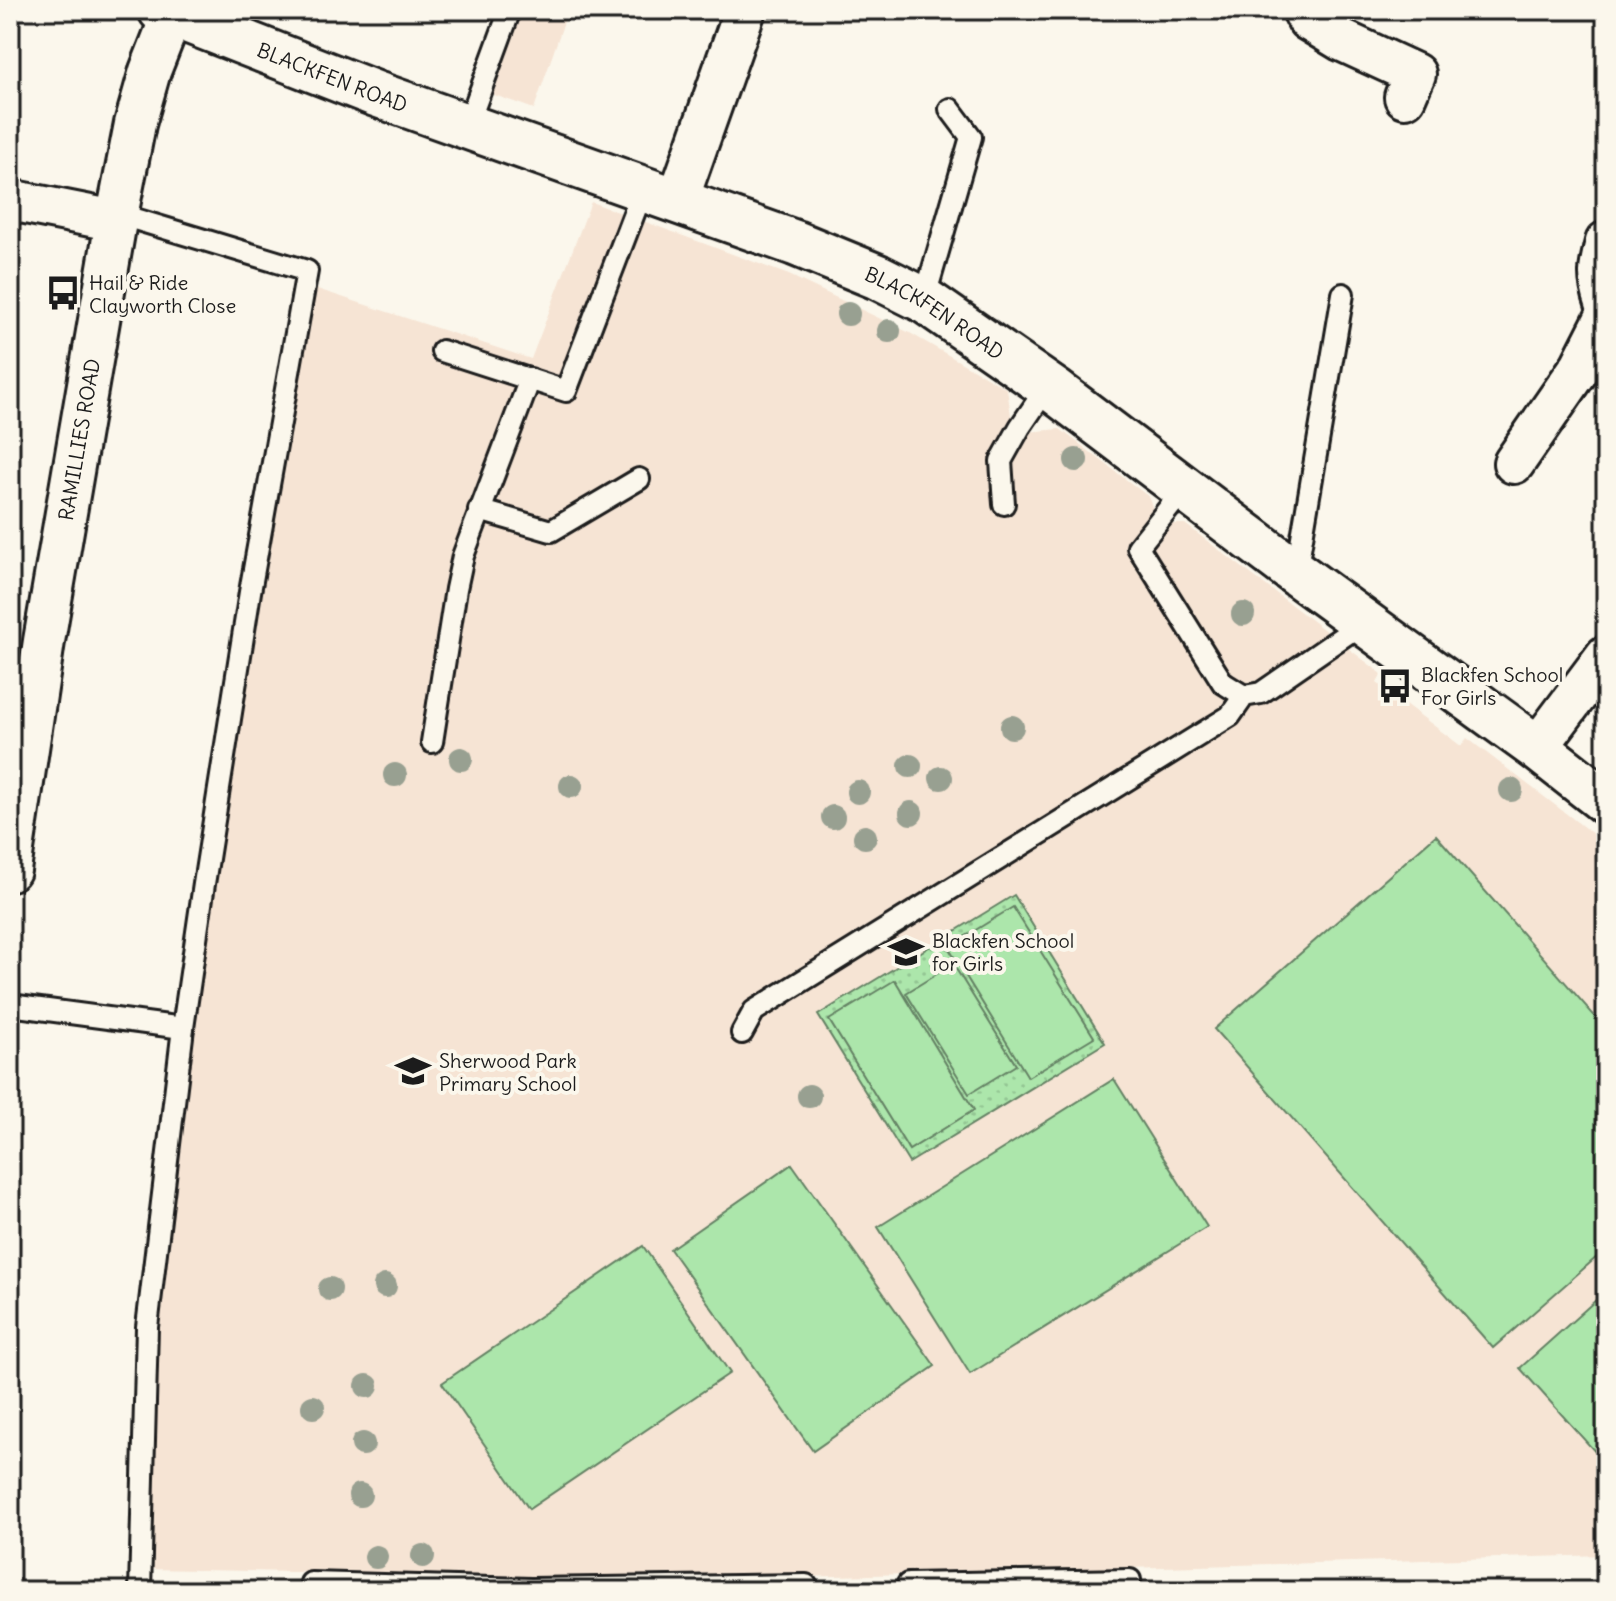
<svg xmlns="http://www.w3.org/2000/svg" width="1616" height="1601" font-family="Delius,sans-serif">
	<defs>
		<pattern id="grass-dots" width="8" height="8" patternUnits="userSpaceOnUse" patternTransform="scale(2)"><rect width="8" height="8" fill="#ace6ab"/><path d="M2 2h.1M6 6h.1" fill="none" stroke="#93c593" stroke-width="1.8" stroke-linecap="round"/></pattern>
	</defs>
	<rect width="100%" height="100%" fill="#fbf7ec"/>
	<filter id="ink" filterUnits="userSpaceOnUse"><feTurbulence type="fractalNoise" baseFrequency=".0125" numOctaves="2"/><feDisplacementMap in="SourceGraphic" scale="16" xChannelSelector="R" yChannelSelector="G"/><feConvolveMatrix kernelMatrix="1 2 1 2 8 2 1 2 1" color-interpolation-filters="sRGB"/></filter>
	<g filter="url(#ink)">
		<g fill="#f6e4d4">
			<polygon points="501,10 568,10 534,109 472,87"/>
			<polygon points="591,202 621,213 614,235 635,242 643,221 789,275 910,333 1007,389 1012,422 1027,432 1060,429 1149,497 1154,513 1168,524 1185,524 1382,674 1377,683 1461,746 1467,738 1606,844 1606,1555 762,1578 547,1577 148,1569 155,1325 189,1059 265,543 311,287 531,359"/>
		</g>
		<polygon fill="url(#grass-dots)" stroke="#648164" stroke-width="2" points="1014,895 1105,1043 909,1163 818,1015"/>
		<g fill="#ace6ab" stroke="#648164" stroke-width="2">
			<polygon points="1436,835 1606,1029 1606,1249 1493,1348 1214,1029"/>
			<polygon points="1013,907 1094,1037 1028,1077 948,947"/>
			<polygon points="953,964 1016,1065 969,1094 906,993"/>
			<polygon points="895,980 974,1110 909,1150 829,1020"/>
			<polygon points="1114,1079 1207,1227 970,1374 878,1227"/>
			<polygon points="792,1164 935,1366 813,1451 670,1249"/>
			<polygon points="643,1246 730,1373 529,1509 442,1383"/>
			<polygon points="1606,1291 1606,1464 1520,1368"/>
		</g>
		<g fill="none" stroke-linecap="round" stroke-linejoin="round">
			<g stroke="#1c1c1c" stroke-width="26">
				<g id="lane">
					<polyline points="467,127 510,10"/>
					<polyline points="118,214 307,271 250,592 204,884 183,1028 147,1327 140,1591"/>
					<polyline points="924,300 971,137 950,109"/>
					<polyline points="442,351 566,391 643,190"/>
					<polyline points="1185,488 1138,547 1223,683 1244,696"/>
					<polyline points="1004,504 1001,461 1020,427 1048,386"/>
					<polyline points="479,510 551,531 639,479"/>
					<polyline points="1296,573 1343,294"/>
					<polyline points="432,742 456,589 463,556 530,379"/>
					<polyline points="10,1005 183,1028"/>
					<polyline points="742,1033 754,1011 1230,716 1244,696 1261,693 1364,622"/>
					<polyline points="908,1584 1130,1580 1131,1591"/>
					<polyline points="311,1591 311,1583 531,1589 806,1585"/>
				</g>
			</g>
			<g stroke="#1c1c1c" stroke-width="46">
				<g id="street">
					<polyline points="1303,10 1308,20 1341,40 1415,74 1405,97"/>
					<polyline points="10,200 116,221"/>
					<polyline points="677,202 745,10"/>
					<path d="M1606 242C1599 269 1597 276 1606 303"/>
					<polyline points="1514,463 1581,366 1606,317"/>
					<polyline points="1537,748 1606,656"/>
					<path id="s1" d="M10 870 44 641 116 221 135 124 150 71 172 15"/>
				</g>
			</g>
			<g stroke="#1c1c1c" stroke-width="50">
				<g id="primary">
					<path id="s2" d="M161 10 376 94 795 243 878 277 924 300 1055 391 1296 573 1537 748 1606 802"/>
				</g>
			</g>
			<use href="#lane" stroke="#fbf7ec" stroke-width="20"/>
			<use href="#street" stroke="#fbf7ec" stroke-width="40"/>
			<use href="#primary" stroke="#fbf7ec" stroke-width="44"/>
		</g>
		<g fill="#98a091">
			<circle cx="848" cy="314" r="12"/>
			<circle cx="889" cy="331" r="12"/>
			<circle cx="1076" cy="460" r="12"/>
			<circle cx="1243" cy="614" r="12"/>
			<circle cx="1012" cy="727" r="12"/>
			<circle cx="461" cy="759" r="12"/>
			<circle cx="910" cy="766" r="12"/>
			<circle cx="395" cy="775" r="12"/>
			<circle cx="941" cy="778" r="12"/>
			<circle cx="571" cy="786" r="12"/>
			<circle cx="1511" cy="790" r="12"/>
			<circle cx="858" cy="792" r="12"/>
			<circle cx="911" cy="813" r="12"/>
			<circle cx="833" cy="817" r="12"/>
			<circle cx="865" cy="837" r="12"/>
			<circle cx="809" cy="1096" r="12"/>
			<circle cx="385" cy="1286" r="12"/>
			<circle cx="330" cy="1289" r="12"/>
			<circle cx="367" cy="1386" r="12"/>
			<circle cx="313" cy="1407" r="12"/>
			<circle cx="363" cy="1444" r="12"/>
			<circle cx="360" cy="1495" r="12"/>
			<circle cx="423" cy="1556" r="12"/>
			<circle cx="376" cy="1557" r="12"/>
		</g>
	</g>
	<defs>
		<g id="bus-bare" transform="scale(2.76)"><path d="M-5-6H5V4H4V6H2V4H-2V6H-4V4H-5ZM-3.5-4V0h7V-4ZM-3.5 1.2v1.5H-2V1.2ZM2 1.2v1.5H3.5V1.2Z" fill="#1c1c1c" stroke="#fbf7ec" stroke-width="2.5" paint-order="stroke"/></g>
		<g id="school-bare" transform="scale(2.76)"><path d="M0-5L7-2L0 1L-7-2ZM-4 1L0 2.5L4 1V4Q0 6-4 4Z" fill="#1c1c1c" stroke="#fbf7ec" stroke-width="2.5" paint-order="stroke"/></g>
	</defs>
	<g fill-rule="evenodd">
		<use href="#bus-bare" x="63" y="293"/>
		<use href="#bus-bare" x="1395" y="686"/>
		<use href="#school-bare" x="906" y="952"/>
		<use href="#school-bare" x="413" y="1071"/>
	</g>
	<g text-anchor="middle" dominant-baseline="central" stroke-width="8" stroke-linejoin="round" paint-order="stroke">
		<g font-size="20" fill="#1c1c1c" stroke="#fbf7ec">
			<text stroke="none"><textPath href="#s2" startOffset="184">BLACKFEN ROAD</textPath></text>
			<text stroke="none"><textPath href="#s2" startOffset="832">BLACKFEN ROAD</textPath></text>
			<text stroke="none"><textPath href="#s1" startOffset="436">RAMILLIES ROAD</textPath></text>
		</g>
		<g font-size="20" fill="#1c1c1c" stroke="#fbf7ec" text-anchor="start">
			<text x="89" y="282">Hail &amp; Ride<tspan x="89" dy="23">Clayworth Close</tspan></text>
			<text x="1421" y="674">Blackfen School<tspan x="1421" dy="23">For Girls</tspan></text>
			<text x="932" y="940">Blackfen School<tspan x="932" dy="23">for Girls</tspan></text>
			<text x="439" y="1060">Sherwood Park<tspan x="439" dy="23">Primary School</tspan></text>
		</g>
	</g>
	<rect width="1616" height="1601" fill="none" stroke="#fbf7ec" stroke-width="40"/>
	<rect x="20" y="20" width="1576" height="1561" fill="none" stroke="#1c1c1c" stroke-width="3" filter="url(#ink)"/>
</svg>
